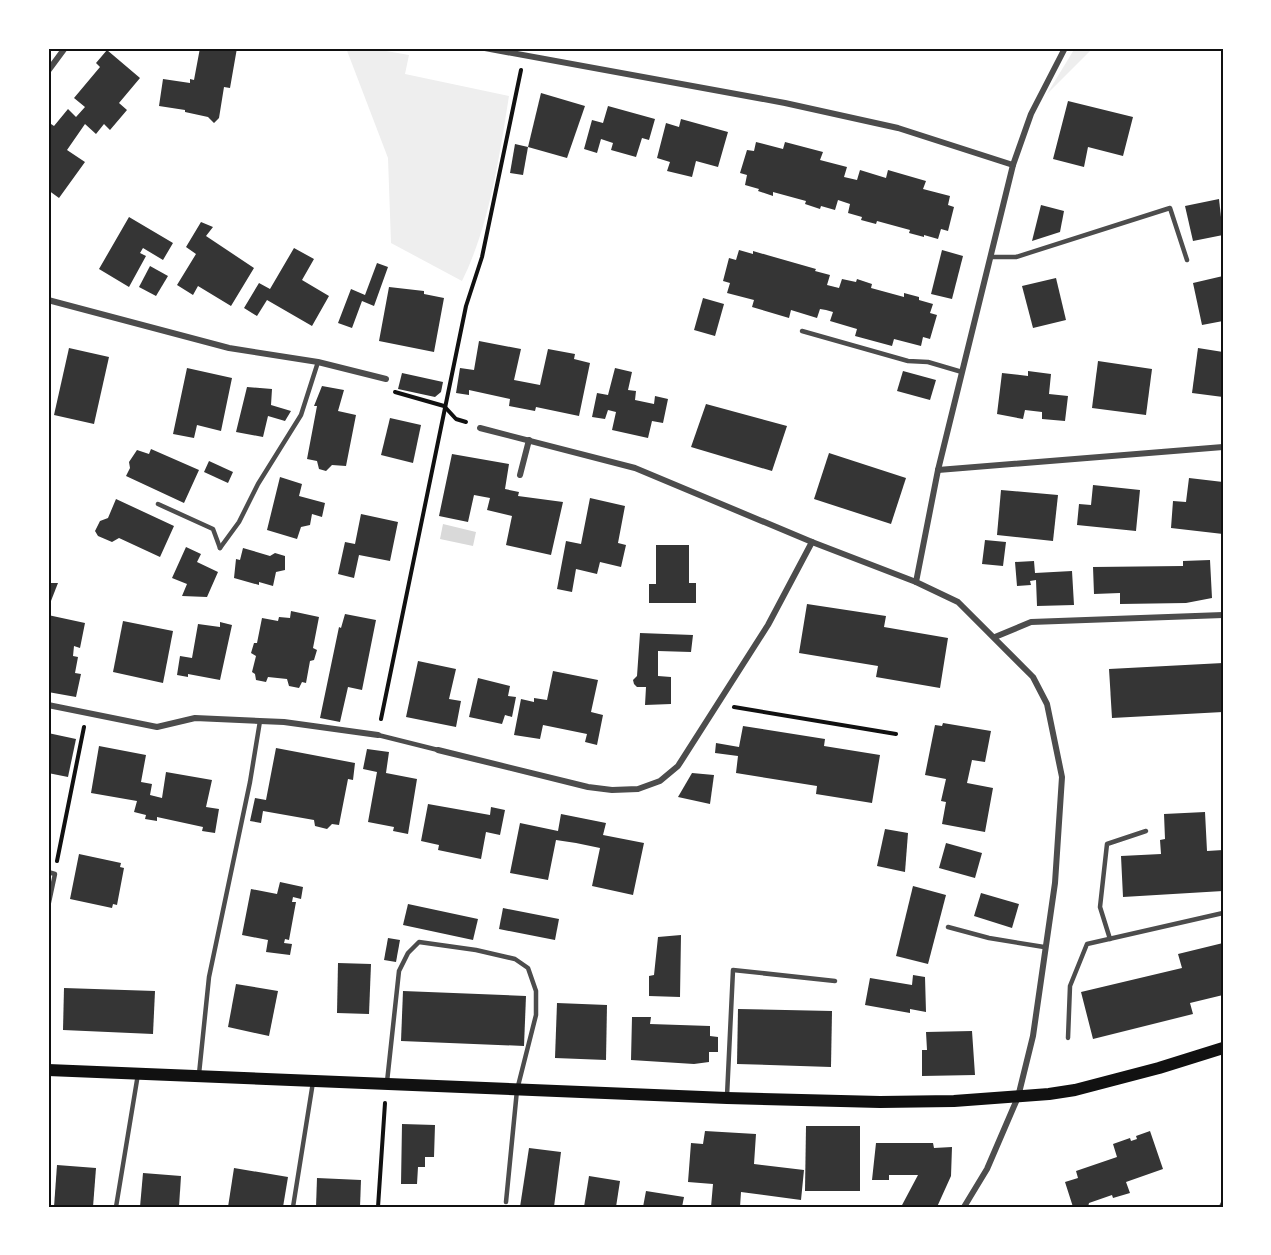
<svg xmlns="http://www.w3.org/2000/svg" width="1271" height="1255" font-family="Lora,serif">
	<rect width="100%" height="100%" fill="#fff"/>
	<g fill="#eee">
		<path d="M346 48H369L409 55 405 74 509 96C499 158 490 224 462 281L391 243 388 158Z"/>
		<polygon points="1075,48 1093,48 1047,94"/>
	</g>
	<polygon fill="#d9d9d9" points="443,524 476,532 473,546 440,539"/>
	<g fill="#353535">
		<polygon points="200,48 237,48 230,88 224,87 219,118 214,123 208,117 185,112 185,110 159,106 163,79 190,83 190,79 194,80"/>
		<polygon points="107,50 140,78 119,103 127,110 110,130 104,124 96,134 85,124 67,150 85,162 59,198 48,190 48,128 51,124 54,126 68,109 76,117 85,107 74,98 100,67 96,63"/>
		<polygon points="541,93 585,106 567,158 528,147"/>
		<polygon points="1068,101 1133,117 1123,156 1088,147 1084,167 1053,159"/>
		<polygon points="608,106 655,119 649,140 642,138 636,157 611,150 613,143 601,139 597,153 584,149 592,120 603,123"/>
		<polygon points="681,119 728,132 718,167 696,161 692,177 667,171 670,162 657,158 666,123 679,127"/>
		<polygon points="756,142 783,149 785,142 823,152 820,160 847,167 844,177 857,180 860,170 886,178 888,170 926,181 923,189 950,196 948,205 954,207 948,231 941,229 938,239 924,235 924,237 909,233 910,230 877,221 876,224 861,220 862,217 848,213 850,204 838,200 835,210 821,206 820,209 805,204 806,201 773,192 773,196 758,191 759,189 745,185 747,175 740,173 747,150 754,151"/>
		<polygon points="515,144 528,147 523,175 510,173"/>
		<polygon points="1219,199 1223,235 1193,241 1185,206"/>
		<polygon points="1041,205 1064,211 1060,232 1032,241"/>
		<polygon points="129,217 173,243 163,260 143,248 140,253 146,256 129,287 99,269"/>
		<polygon points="201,222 213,227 206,236 254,268 231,306 198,286 193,295 177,285 196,254 186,247"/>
		<polygon points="294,248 314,259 302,280 329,296 312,326 267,300 257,316 244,308 259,283 270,289"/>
		<polygon points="739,250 753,254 753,251 816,269 815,271 830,275 827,285 839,288 842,279 856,282 857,279 872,284 871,288 904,297 904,293 919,297 919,300 933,304 930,313 937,315 930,339 923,337 921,346 894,339 892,346 855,336 857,329 830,321 833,312 826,310 820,309 817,318 791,310 789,318 752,307 754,300 727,293 730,283 723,281 729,258 736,260"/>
		<polygon points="942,250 963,256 952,299 931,294"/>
		<polygon points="377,263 388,267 374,306 362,301 352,328 338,323 351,289 365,295"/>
		<polygon points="150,266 168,276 156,296 139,287"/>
		<polygon points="1223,276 1223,321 1202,325 1193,283"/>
		<polygon points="1056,278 1066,320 1033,328 1022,286"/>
		<polygon points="389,287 424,291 424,294 444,298 434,352 379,341"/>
		<polygon points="703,298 724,304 715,336 694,330"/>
		<polygon points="479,341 521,349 514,380 540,385 548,349 575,354 574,359 590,363 579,416 536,407 535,411 509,406 510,399 469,390 469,395 456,393 460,368 474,370"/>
		<polygon points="69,348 109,357 94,424 54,415"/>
		<polygon points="1198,348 1223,352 1223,397 1192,393"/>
		<polygon points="1098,361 1152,369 1146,415 1092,408"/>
		<polygon points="187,368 232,378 221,431 197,425 194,438 173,434"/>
		<polygon points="615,368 632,372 628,390 636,391 635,400 654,404 655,396 668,399 663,423 652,421 648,438 612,430 616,412 608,410 605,419 592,417 597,393 608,395"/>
		<polygon points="903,371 936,380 930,400 897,391"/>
		<polygon points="1028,371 1051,374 1049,394 1068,396 1065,421 1042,419 1042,412 1025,410 1023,419 997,414 1002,373 1028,376"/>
		<polygon points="402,373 443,382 441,392 435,397 398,389"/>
		<polygon points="322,386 344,390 338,411 356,415 346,466 332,465 326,471 319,469 317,461 307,459 317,406 314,406"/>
		<polygon points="247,387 272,389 271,405 291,411 285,421 268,416 263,437 236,432"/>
		<polygon points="706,404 787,426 772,471 691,447"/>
		<polygon points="390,418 421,425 413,463 381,455"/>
		<polygon points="151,449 199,470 184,503 126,476 130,468 129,462 137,450 149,454"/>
		<polygon points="829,453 906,478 891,524 814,499"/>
		<polygon points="452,454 509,464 505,489 519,492 518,496 563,502 551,555 506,545 512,516 487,510 490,498 474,495 468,522 439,516"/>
		<polygon points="209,461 233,472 228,483 204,472"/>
		<polygon points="280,477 302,484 299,496 325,503 322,517 312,514 310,525 301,527 297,539 267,530"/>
		<polygon points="1189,478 1223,482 1223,534 1171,528 1173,501 1186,502"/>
		<polygon points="1093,485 1140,490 1136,531 1077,525 1079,504 1091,505"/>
		<polygon points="1001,490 1058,495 1053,541 997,535"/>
		<polygon points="590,498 625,506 618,543 626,545 621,567 600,562 597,574 576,569 572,592 557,589 566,541 581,544"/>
		<polygon points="116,499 174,526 160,557 119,538 112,542 98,536 95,531 100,521 108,518"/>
		<polygon points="361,514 398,522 390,561 359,555 354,578 338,574 345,542 355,544"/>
		<polygon points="985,540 1006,542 1003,566 982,564"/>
		<polygon points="656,545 689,545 689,583 696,583 696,603 649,603 649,584 656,584"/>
		<polygon points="186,547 201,554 197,562 218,572 207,597 182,596 187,584 172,578"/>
		<polygon points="243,548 270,556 275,553 285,556 285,570 276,572 273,586 259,582 259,585 234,578 236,559 240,560"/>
		<polygon points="1210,560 1212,598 1186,603 1120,604 1120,593 1094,594 1093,567 1183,566 1183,561"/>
		<polygon points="1034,561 1035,573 1072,571 1074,605 1037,606 1036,580 1030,581 1031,585 1017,586 1015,562"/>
		<polygon points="48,583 58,583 49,606 48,605"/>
		<polygon points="807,604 886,616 884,627 948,638 940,688 876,677 878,666 799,653"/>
		<polygon points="291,611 319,617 313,648 317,650 314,660 310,661 306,683 302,682 299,688 289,686 287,679 268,677 266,682 256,680 255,674 252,672 256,656 251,653 254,643 257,643 262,618 278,621 279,617 290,618"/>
		<polygon points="345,614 376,620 362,690 348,687 340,722 320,718 339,627 341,628"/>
		<polygon points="48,615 85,623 80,648 74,646 73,656 78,657 75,673 81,674 76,697 48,692"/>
		<polygon points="123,621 173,631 163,683 113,672"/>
		<polygon points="220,622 232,625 220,680 188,674 188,677 177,675 180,656 192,658 198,624 220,627"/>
		<polygon points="640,633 693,635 691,652 658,651 658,676 671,677 671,704 645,705 646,687 637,687 634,684 633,680 637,676"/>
		<polygon points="418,661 456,669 449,699 461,701 456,727 406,717"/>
		<polygon points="1223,663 1223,712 1112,718 1109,669"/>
		<polygon points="553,671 598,680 591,712 603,715 597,745 585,742 587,734 543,725 540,739 514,735 521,699 534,702 534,698 547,700"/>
		<polygon points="478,678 510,686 508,696 516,697 512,717 505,715 502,724 469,717"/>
		<polygon points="943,723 991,731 985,762 972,760 967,783 993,788 985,832 942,824 946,802 941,801 946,779 925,775 935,725 942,726"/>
		<polygon points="743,726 825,739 824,746 880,755 872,803 816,794 817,786 736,773 738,756 715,753 716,743 739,747"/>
		<polygon points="48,733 76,739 68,777 48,773"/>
		<polygon points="99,746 146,755 141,782 152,784 150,795 162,798 166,772 212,780 206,807 219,809 215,833 202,831 203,827 157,817 157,821 145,819 146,815 134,812 137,801 91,793"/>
		<polygon points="276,748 355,763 353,780 348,779 339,825 332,824 327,829 315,826 314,820 263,811 261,823 250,821 255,798 266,800"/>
		<polygon points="367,749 389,752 386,773 417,779 408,834 393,831 394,827 368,822 377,772 363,769"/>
		<polygon points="692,773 714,775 710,804 678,797"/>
		<polygon points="428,804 490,815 491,807 505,810 500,835 486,832 481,859 438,850 439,845 421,841"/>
		<polygon points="1205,812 1207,851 1223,850 1223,891 1123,897 1121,856 1161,854 1160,840 1165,839 1164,814"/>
		<polygon points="561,814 606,823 603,835 644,843 633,895 592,886 600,848 576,843 556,840 548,880 510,873 520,823 558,831"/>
		<polygon points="885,829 908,833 905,872 877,866"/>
		<polygon points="946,843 982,853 975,878 939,868"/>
		<polygon points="79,854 121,863 120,867 124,868 117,905 113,904 112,908 70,899"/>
		<polygon points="280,882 303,887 301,899 293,897 292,902 296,902 289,940 285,939 284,943 292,944 290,955 266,952 268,940 242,935 251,889 277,894"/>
		<polygon points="913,886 946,895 928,964 896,956"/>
		<polygon points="981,893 1019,904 1012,928 974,916"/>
		<polygon points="408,904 478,919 473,940 403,925"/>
		<polygon points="503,908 559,919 555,940 499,929"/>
		<polygon points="681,935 680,997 649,996 649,976 654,975 658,937"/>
		<polygon points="388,938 400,940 396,962 384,960"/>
		<polygon points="1223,943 1223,995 1190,1003 1193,1014 1093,1039 1081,992 1182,968 1178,954"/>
		<polygon points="338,963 371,964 369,1014 337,1013"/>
		<polygon points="913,975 925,977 926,1012 910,1009 910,1013 865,1005 870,978 912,985"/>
		<polygon points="236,984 278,991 269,1036 228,1027"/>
		<polygon points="64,988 155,991 153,1034 63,1030"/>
		<polygon points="403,991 526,996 524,1046 401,1041"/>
		<polygon points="557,1003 607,1005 606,1060 555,1058"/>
		<polygon points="738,1009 832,1011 831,1067 737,1064"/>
		<polygon points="632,1017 651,1017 650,1024 710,1026 710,1036 718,1037 718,1052 709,1052 709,1062 694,1064 631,1060"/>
		<polygon points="972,1031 975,1075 922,1076 922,1050 927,1050 926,1032"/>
		<polygon points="402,1124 435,1125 434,1157 425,1157 425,1167 418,1167 417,1184 401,1184"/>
		<polygon points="806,1126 860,1126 860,1191 805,1191"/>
		<polygon points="705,1131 756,1134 754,1164 804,1170 801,1200 741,1192 740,1207 711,1207 713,1184 688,1182 691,1143 703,1144"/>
		<polygon points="1150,1131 1163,1169 1126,1182 1130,1193 1113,1198 1112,1195 1089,1203 1088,1207 1073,1207 1065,1182 1078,1178 1076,1171 1117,1157 1113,1144 1130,1138 1131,1141 1137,1139 1136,1136"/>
		<polygon points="876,1143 933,1143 934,1148 952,1147 951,1176 937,1207 901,1207 918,1175 889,1175 889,1180 872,1180"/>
		<polygon points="529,1148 561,1152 554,1207 520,1207"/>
		<polygon points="57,1165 96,1168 93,1207 54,1207"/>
		<polygon points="234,1168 288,1177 283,1207 228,1207"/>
		<polygon points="143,1173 181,1176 179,1207 140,1207"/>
		<polygon points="589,1176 620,1181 616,1207 584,1207"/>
		<polygon points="317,1178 361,1180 360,1207 316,1207"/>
		<polygon points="646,1191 684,1197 682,1207 643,1207"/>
	</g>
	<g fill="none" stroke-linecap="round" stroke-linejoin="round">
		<g stroke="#111" stroke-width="4">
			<polyline points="395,392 444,406 456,419 466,422"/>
			<polyline points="734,707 896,734"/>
			<polyline points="381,719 466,306 482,257 521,70"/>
			<polyline points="57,861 84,727"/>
			<polyline points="378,1207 385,1103"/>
		</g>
		<g stroke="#4c4c4c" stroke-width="4.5">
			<polyline points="991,257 1016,257 1170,208 1187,260"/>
			<polyline points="802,331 908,361 928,362 962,372"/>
			<polyline points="158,504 213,529 220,548"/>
			<polyline points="220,548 239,522 258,484 301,415 318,362"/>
			<polyline points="378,735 438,750"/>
			<polyline points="48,872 55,874 48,907"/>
			<polyline points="948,927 989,938 1044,947"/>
			<polyline points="1110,939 1100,907 1107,844 1146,831"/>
			<polyline points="1068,1038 1070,986 1087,944 1223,913"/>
			<polyline points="199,1074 209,977 250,782 260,721"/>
			<polyline points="387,1082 399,971 408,953 419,942 476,950 515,959 528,968 536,991 536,1015 517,1090 506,1202"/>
			<polyline points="727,1096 733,970 835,981"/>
			<polyline points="116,1207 138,1074"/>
			<polyline points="293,1207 313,1082"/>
			<polyline points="1221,1207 1223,1203"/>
		</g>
		<g stroke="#4c4c4c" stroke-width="6">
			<polyline points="485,48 785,103 898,128 1013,165"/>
			<polyline points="48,71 65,48"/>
			<polyline points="48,300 229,348 318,362 386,379"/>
			<polyline points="480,428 635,468 812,542 916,582"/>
			<polyline points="938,470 1223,447"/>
			<polyline points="520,475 529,440"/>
			<polyline points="995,637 1031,622 1223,615"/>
			<polyline points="48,705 157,727 195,718 284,722 378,735"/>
			<polyline points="438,750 588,787 612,790 638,789 660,781 678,766 768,625 812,542"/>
			<polyline points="964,1207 987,1169 1018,1097 1033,1036 1055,883 1062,777 1047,704 1033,677 958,602 916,582 938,470 1013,165 1031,114 1065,48"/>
		</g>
		<polyline stroke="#111" stroke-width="12" points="48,1070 727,1098 880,1102 954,1101 1049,1094 1075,1090 1159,1068 1223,1048"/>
	</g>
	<rect width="1271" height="1255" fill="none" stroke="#ffffff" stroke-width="99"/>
	<rect x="50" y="50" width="1172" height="1156" fill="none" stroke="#111" stroke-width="2"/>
</svg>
